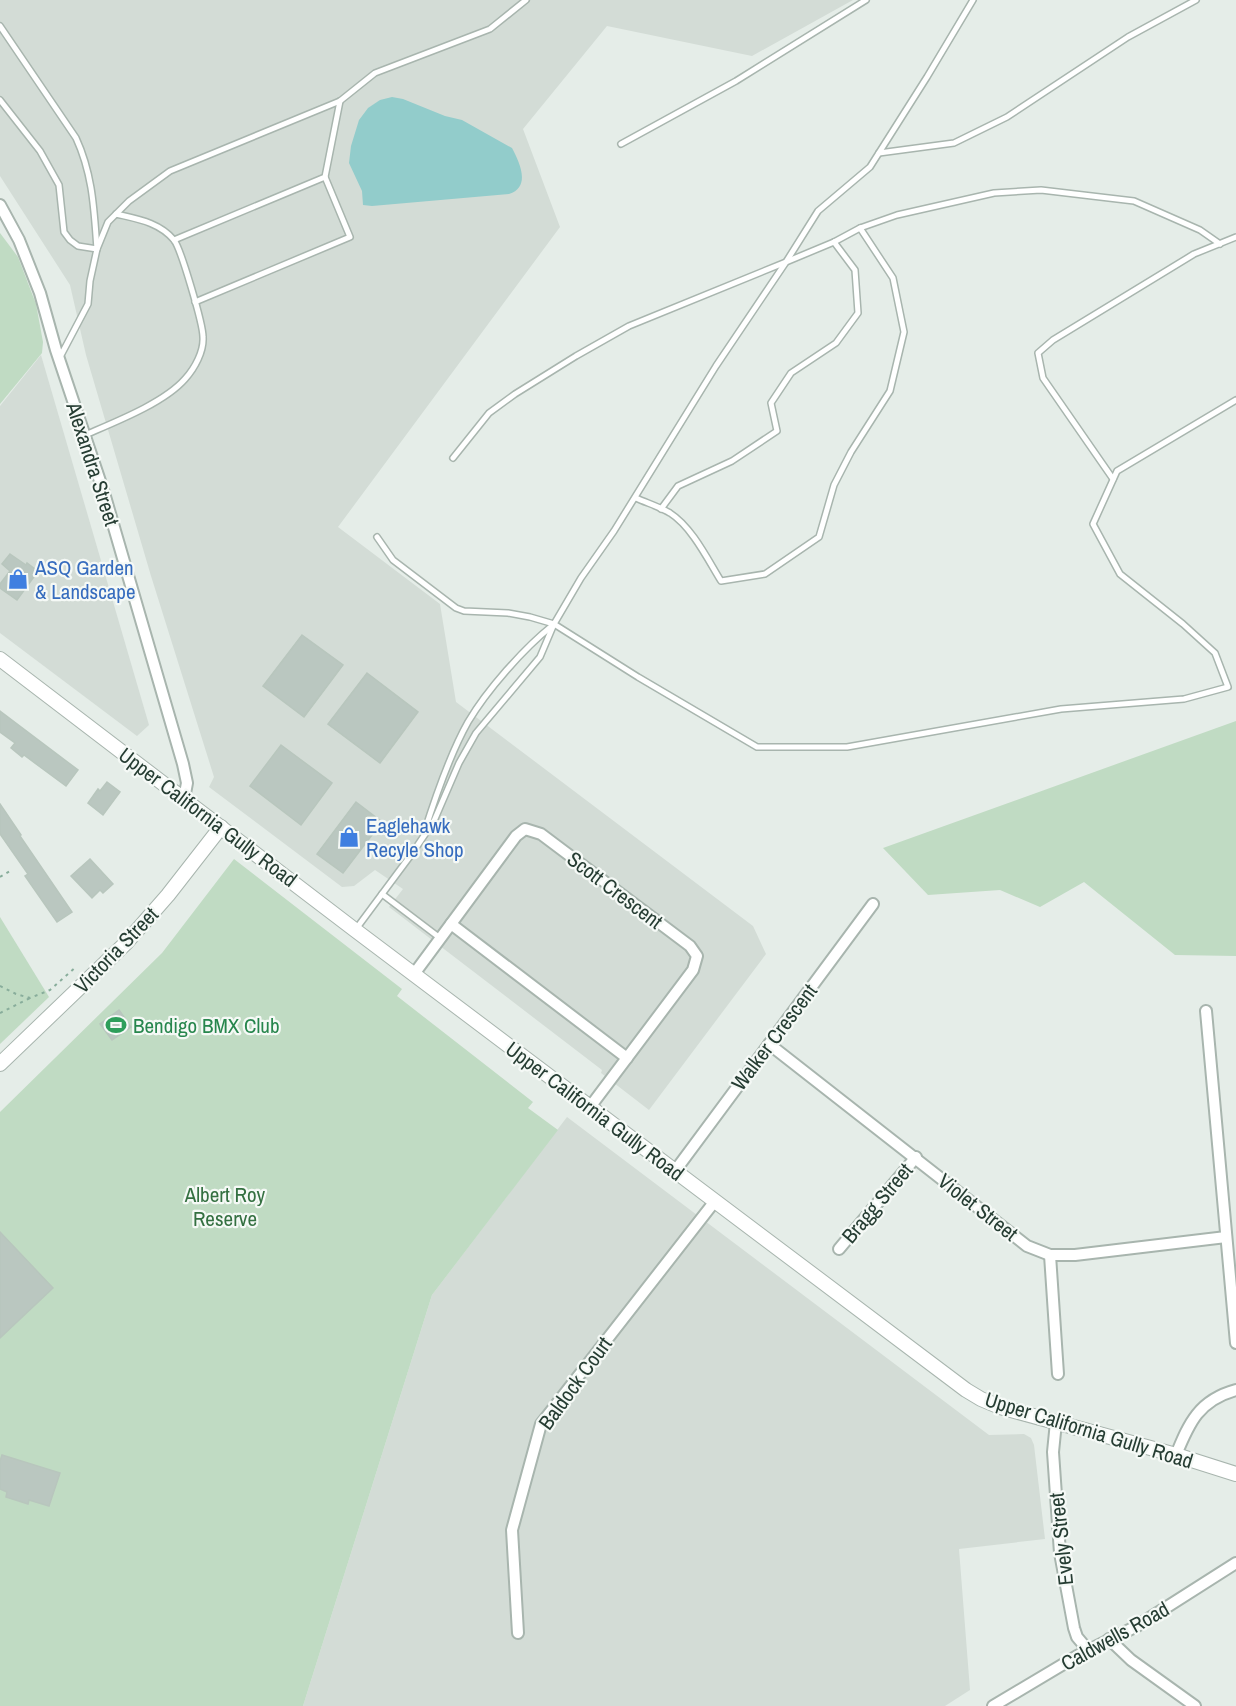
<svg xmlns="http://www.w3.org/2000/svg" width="1236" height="1706" font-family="'Archivo Narrow',sans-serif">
	<rect width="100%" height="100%" fill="#e5ede8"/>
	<g fill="#d3dcd6">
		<polygon points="0,0 853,0 752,56 607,26 523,129 560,227 338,527 440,604 456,702 753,926 766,954 649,1110 601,1073 602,1070 389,907 403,889 375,870 354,886 342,887 209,787 214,777 151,576 86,355 70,285 0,176"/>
		<polygon points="41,355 149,725 137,736 0,633 0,406"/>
		<polygon points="567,1117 989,1435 1024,1434 1031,1438 1034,1445 1045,1539 959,1549 970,1690 945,1706 303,1706 432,1295"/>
	</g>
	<g fill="#c0dbc3">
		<polygon points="0,233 18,257 36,304 43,342 42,353 0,404"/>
		<polygon points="1236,721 1236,956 1175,955 1084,882 1040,907 1000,890 928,895 883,848"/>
		<polygon points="234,859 402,989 397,996 533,1102 528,1108 558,1130 432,1295 303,1706 0,1706 0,1112 162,953"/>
		<polygon points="0,917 49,997 0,1044"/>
	</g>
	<path fill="#92cccb" d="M392 97 403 99 445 116 462 120 512 148C520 163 531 187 509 194L372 206 363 205 362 191 349 163 351 146 359 120 368 108 380 100Z"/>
	<g fill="#bac7c0" stroke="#b8c6bd" stroke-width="1.5">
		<polygon points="10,554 26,565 27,563 36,570 34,573 36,574 17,600 0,588 0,584 10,571 2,564"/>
		<polygon points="302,635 343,665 304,717 263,686"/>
		<polygon points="367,673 418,712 380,763 328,724"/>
		<polygon points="0,711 78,770 66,786 24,755 22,757 11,748 15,743 0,732"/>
		<polygon points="281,745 332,783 301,825 250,786"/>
		<polygon points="107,782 120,792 103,815 88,803 98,789 100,791"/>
		<polygon points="356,802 382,822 343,873 317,854"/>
		<polygon points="0,804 21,835 20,836 72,912 57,922 25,876 28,874 0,834"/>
		<polygon points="90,859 113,884 103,893 100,890 92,898 71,876"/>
		<polygon points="119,1010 131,1027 112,1040 100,1024"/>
		<polygon points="0,1232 53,1288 0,1338"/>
		<polygon points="2,1455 60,1473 49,1506 29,1500 28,1504 6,1497 7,1492 0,1489 0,1461"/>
	</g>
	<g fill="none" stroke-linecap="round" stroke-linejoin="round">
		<g stroke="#a8b5ae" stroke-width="8">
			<g id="service">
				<path d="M0 26 76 138C93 175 94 210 97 249L78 246 70 240 64 232 59 185 40 151 0 100"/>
				<polyline points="621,144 736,81 866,0"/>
				<polyline points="879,153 954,143 1007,117 1128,37 1196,0"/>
				<polyline points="174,240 325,177 340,101"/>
				<polyline points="195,302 350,237 325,177"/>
				<polyline points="59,359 88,304 90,281 97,249 108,222 129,201 170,171 340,101 375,73 490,29 526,0"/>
				<path d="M85 435C115 422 164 403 185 379 195 368 204 351 203 337 203 324 181 249 174 240 159 222 137 219 116 214"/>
				<polyline points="453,458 489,413 515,394 576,356 629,326 786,262 818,211 870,167 927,77 973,0"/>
				<polyline points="1113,479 1043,378 1038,353 1053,340 1194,254 1236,237"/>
				<path d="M636 498C647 503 660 507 670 513 692 527 708 560 721 581L765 574 819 537 834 485 851 452 890 391 904 332 893 278 860 228"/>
				<polyline points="661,509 678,486 732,461 777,431 771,403 791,373 836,343 858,313 855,270 834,242"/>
				<polyline points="377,537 393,560 456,608 464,611 508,613 530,617 554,624 638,677 757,747 847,747 1061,709 1184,699 1228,687 1215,653 1183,624 1120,574 1093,524 1117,471 1236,400"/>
				<path d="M424 833C435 798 450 754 468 722 487 690 523 649 553 625"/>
				<polyline points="382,894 440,938"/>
				<polyline points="356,929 411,855 434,821 459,763 476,733 540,657 554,624 581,578 614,531 716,366 786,262 834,242 860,228 897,215 994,193 1041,190 1134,201 1200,230 1220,244"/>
			</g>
		</g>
		<g stroke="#a8b5ae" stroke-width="14">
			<g id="minor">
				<polyline points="0,205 19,240 40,293 56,350 104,493 183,764 187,783 184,799"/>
				<polyline points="451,924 627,1058"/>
				<polyline points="414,974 516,836 525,829 541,834 690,946 697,956 693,970 590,1107"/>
				<polyline points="1206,1011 1236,1343"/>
				<polyline points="769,1044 1027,1246 1050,1255 1075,1255 1226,1237"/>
				<polyline points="675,1171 873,904"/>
				<polyline points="839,1249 916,1157"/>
				<polyline points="1050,1255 1058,1374"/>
				<polyline points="1056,1422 1053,1452 1060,1553 1074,1628 1077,1637 1088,1650"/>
				<path d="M1176 1455C1189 1423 1199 1400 1236 1390"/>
				<polyline points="518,1633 512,1530 541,1424 715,1201"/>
				<polyline points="1109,1639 1131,1660 1195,1706"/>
				<polyline points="993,1706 1077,1656 1137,1626 1236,1563"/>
			</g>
		</g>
		<g stroke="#a8b5ae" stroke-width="16">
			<g id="tertiary">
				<polyline points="0,659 355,930 966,1390 981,1399 1000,1407 1176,1455 1236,1474"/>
				<polyline points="0,1064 126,943 168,895 221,827"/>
			</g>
		</g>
		<g stroke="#88ad9b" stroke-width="2" stroke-dasharray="3 4.5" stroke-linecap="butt">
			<polyline points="0,877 10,871"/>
			<polyline points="0,986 16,994 30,998 50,990 76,967"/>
			<polyline points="0,1013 30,998"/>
		</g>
		<use href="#service" stroke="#fff" stroke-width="5"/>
		<use href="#minor" stroke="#fff" stroke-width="10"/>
		<use href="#tertiary" stroke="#fff" stroke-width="14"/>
	</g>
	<defs>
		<g id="shop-bare" transform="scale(1.62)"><path d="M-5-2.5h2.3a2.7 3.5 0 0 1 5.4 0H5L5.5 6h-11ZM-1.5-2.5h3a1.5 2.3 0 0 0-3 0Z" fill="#3f7fe0" stroke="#f5f9f6" stroke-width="2.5" paint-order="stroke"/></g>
		<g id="stadium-bare" transform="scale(1.62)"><path d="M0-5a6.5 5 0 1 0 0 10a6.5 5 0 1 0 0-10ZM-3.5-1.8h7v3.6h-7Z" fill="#2e9e5b" stroke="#f5f9f6" stroke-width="2.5" paint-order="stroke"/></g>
	</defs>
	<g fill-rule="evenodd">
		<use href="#shop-bare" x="18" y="579"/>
		<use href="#shop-bare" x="349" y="837"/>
		<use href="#stadium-bare" x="116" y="1025"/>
	</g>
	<g text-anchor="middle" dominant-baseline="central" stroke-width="4.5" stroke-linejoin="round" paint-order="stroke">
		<g font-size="21" fill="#263d33" stroke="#f5f9f6">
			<text transform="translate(93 464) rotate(72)">Alexandra Street</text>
			<text transform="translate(208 817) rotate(37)">Upper California Gully Road</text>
			<text transform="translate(615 890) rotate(37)">Scott Crescent</text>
			<text transform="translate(116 950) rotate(-46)">Victoria Street</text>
			<text transform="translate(774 1037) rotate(-53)">Walker Crescent</text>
			<text transform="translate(595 1111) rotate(37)">Upper California Gully Road</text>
			<text transform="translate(877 1203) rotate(-50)">Bragg Street</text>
			<text transform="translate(978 1207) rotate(38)">Violet Street</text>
			<text transform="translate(575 1383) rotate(-54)">Baldock Court</text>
			<text transform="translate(1089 1430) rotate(17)">Upper California Gully Road</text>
			<text transform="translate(1061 1539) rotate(-96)">Evely Street</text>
			<text transform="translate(1115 1636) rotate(-29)">Caldwells Road</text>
		</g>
		<g font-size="21" fill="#366cbe" stroke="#f5f9f6" text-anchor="start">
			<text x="35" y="567">ASQ Garden<tspan x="35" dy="24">&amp; Landscape</tspan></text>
			<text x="366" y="825">Eaglehawk<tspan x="366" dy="24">Recyle Shop</tspan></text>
		</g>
		<g font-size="21" fill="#27864d" stroke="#f5f9f6" text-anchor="start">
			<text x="133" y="1025">Bendigo BMX Club</text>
		</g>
		<g font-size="21" fill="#347041" stroke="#f5f9f6">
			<text x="225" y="1194">Albert Roy<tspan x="225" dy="24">Reserve</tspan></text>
		</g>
	</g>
</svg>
